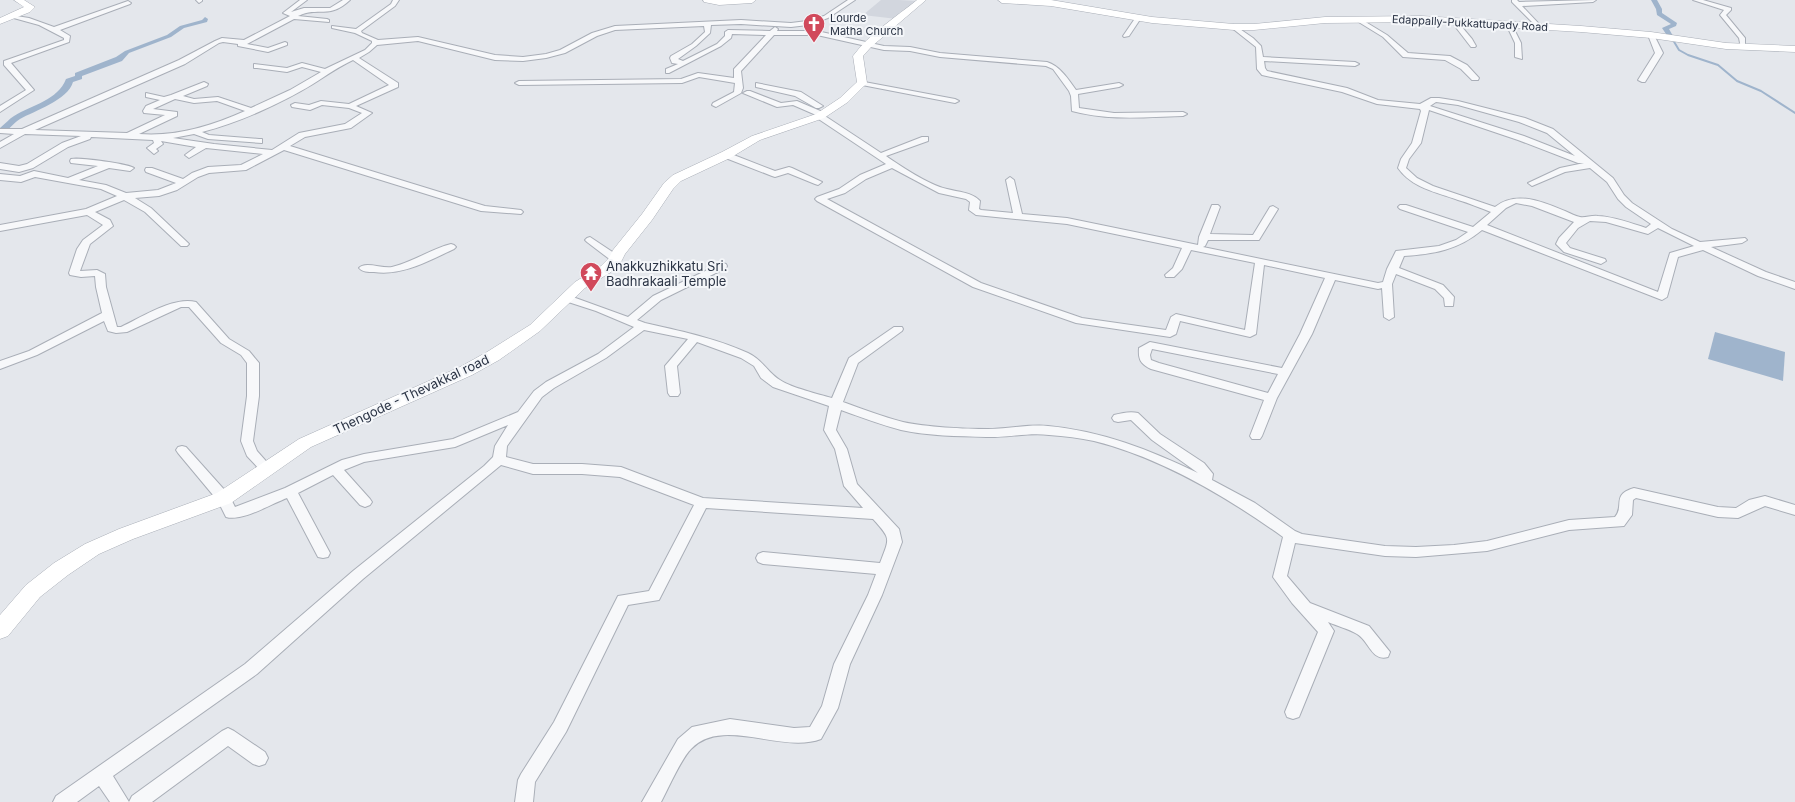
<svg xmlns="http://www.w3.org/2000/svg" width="1795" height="802" font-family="Inter,sans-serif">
	<rect width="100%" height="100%" fill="#e4e7ec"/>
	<polygon fill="#d2d6de" points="881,0 899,0 917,1 897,19 863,15"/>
	<polygon fill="#9fb4cc" points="1715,332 1785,352 1783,381 1708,359"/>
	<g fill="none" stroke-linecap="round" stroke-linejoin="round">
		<polyline stroke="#9fb4cc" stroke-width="2" points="1673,40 1679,50 1688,55 1718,65 1737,81 1761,91 1795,113"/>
		<g fill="#9fb4cc" fill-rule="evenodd">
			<polygon points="1651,0 1657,0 1662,9 1662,13 1677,23 1676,26 1669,29 1673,36 1672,37 1668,37 1662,28 1671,24 1657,15 1656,9"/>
			<path d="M205 17 208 19 207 22 184 28 171 37 129 53 122 61 82 76V79L73 82C68 100 34 111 20 119 13 123 8 132 0 134V128C5 124 9 119 14 116 32 105 58 100 66 79L75 76V73L116 57 125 51 167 35 180 26 202 20Z"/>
		</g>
		<g stroke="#a9aeb7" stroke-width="2">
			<g id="street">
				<polygon points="196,0 202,0 202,1 199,3"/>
				<path d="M300 0H307L291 12 304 8H330L343 0H350C329 20 318 6 298 16L327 19 329 20V22L294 19 247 44 268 48 285 42 287 43V45L268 52 238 46V44L223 42 219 43 185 64 35 130 127 133 165 115 144 113 143 111 146 106 160 100 146 97V93L164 97 171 95 204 82 208 84 207 86 183 96 194 99 218 97 251 108 290 90 321 72 302 67 287 72 257 68H254V64L287 68 302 63 325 69 365 50 372 43V41L355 33 332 28V26L356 29 391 4 393 0H399L395 6 361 31 362 33 378 40 418 37 495 55 523 57 546 54 560 50 592 33 615 26 741 20 791 23 807 21 824 16 848 0H855L828 18 808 25 791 27 741 24 711 25 710 33 696 46 678 59 683 61 717 44 725 36V32L728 30 770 31 775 27 778 29 777 31H817L884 46 910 47 940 53 1047 62C1060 66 1068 79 1076 90L1119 83 1123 85 1119 87 1078 94 1079 108 1114 113 1183 112 1187 114 1183 116C1145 117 1109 121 1072 111L1071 96 1069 91 1053 69 1046 66 940 57 910 51 884 50 817 35H774L741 71 743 88 741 93 716 107 712 105 713 103 734 92 735 83 699 77 682 83 519 85 515 83 519 81 681 79 698 73 734 78V69L766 35 732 34 731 38 721 46 669 73H666V69L678 64 672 63 670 58 671 56 692 44 705 32 704 26 615 30 597 36 565 53 546 58 523 61 495 60 418 41 377 45 369 52 359 58 398 83V87L356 106 372 113 351 128 305 137 290 146 485 206 521 210 523 212 521 214 481 211 284 150 246 170 209 173 198 177 177 190 159 196 135 198 151 208 187 242 189 244 187 246H181L145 212 124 200 95 212 110 220 113 226 90 244 80 271 97 270 105 274 106 287 117 327H121C142 317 174 296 196 302L229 339 249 351 259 363V396L253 441 257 451 273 469 272 472 267 474 262 472 247 456 241 441 247 396V363L241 355 221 343 189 307H181L127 332 116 333 108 331 104 321 37 355 0 369V361L29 351 102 313 96 287 95 276 81 277 70 275 69 273 77 249 83 240 103 225 87 215 0 231V225L86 209 117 196 101 189 35 177 21 182 0 180V174L20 176 34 171 68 178 98 166 71 163 70 161 71 159C79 157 130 164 134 168L130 171 109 168 79 180 106 185 126 193 158 190 176 183 146 172 145 170 146 168H152L183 179 192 173 208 167 241 165 263 154 206 148 189 158 185 155 196 147 161 141 163 144 156 149 158 151 154 154 147 148 154 143 153 140 91 137 90 139 68 147 33 168 19 172 0 169V163L19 166 27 164 62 143 81 136 25 134 0 148V142L14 134 0 133V129H22L179 60 215 41 222 38 244 40 290 16 283 13ZM353 60 389 85 349 104 321 101 309 105 295 103 291 105 292 107 310 110 322 105 349 108 362 113 345 124 299 133 272 150 214 144 173 138 194 134 208 139 262 143V139H259L209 135 202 132C238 123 282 103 313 84 327 75 338 67 353 60ZM175 99 194 103 217 101 245 111C212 126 175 137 139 134L177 116V112L153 109Z"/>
				<polygon points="1512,0 1517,0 1519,2 1596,0 1593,2 1522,6 1540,25 1540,27 1538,28 1512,2"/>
				<polygon points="1693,0 1703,0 1731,8 1731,10 1726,15 1745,38 1745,48 1741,48 1739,38 1720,15 1724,10"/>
				<polygon points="128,1 131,3 130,4 60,30 70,36 69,42 11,63 34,90 0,112 0,106 26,90 4,65 4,61 64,40 64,38 39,25 10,17 10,15 29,18 54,27"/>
				<polygon points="1138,16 1141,18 1129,36 1124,37 1123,36 1136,17"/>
				<polygon points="1359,18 1387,35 1408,53 1450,56 1467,65 1479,78 1478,80 1472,80 1461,69 1445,60 1403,57 1383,37 1357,21 1356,20"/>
				<polygon points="1452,20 1456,20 1472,39 1476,46 1475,47 1471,47 1451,21"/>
				<polygon points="1507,23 1511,23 1521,43 1522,59 1515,57 1515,43 1506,24"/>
				<path d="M1234 25 1253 38 1261 46 1263 57 1355 62 1359 64 1355 66 1264 61 1265 68 1267 71 1347 88 1378 100 1420 104 1431 98H1439L1458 101 1525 118 1553 129 1613 178 1624 195 1632 203 1672 229 1700 242 1745 238 1747 240 1742 243 1711 247 1766 272 1795 282V289L1758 276 1703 250 1678 257 1667 297 1662 300 1482 230C1458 250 1434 254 1404 256L1399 268 1443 285 1454 297 1453 306H1445L1444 298 1435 289 1396 274 1392 284 1394 317 1389 320 1384 317 1382 288 1378 289 1335 280 1312 334 1277 398 1262 436 1260 439H1252L1250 436 1264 400 1151 369C1141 364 1138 360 1139 348L1150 342 1282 368 1300 334 1325 278 1264 265 1256 334 1250 337 1180 321 1176 334 1170 337 1076 323 973 287 817 201 815 199 817 197 839 189 860 175 886 164 817 118 816 115 793 105 777 107 743 93 747 91H750L781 103 797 101 825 113V116L881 153 922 137H928V141L886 156C902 167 929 185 947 189 958 192 972 192 980 201L979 209 981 210 1013 213 1006 180 1010 177 1014 180 1022 214 1067 218 1198 245 1199 237 1212 205H1218L1220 207 1210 234 1253 235 1270 207 1273 206 1278 209 1259 240H1208L1205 246 1203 247 1378 283 1383 282 1387 269 1396 251 1439 246 1456 240 1468 232 1400 209 1398 207 1400 205H1406L1473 227 1491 212C1480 208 1469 203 1458 200 1436 192 1412 188 1398 168L1401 159 1412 143 1421 111 1420 109 1377 104 1342 92 1262 75 1257 69 1256 47 1232 28V26ZM1436 102 1458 105 1519 122 1547 133 1575 156 1524 136 1430 106ZM1429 110 1518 140 1578 163H1584L1560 168 1528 183 1532 186 1565 172 1590 168 1607 182 1618 199 1626 207 1651 224 1646 228C1631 223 1615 217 1598 216 1592 215 1585 218 1580 217 1575 216 1570 213 1565 211 1543 202 1516 190 1495 207L1433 186 1417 178 1406 168 1409 159 1421 143ZM892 168 939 193 966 199 970 202 969 210 976 215 1067 224 1182 248 1173 268 1165 275 1166 277H1174L1182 269 1191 250 1255 263 1245 330 1176 314 1171 317 1166 330 1082 318 981 283 827 199 845 193 866 179ZM1516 203 1532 206 1574 222 1559 238 1556 244 1564 252 1601 264 1606 261 1605 259 1570 248 1566 243 1578 228 1590 221 1606 222 1648 234 1658 228 1694 246 1670 253 1658 292 1487 225 1506 208ZM1152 349 1278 374 1268 393 1159 363 1151 360 1150 355Z"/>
				<polygon points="1651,33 1654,35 1663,53 1645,82 1642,82 1638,80 1655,53 1648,35"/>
				<polygon points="859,81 955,99 959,101 955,103 862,85 859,85"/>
				<polygon points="756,83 801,92 823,106 819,108 816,108 795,96 756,87"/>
				<polygon points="726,152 775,171 789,167 792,168 822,182 818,185 815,184 788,173 775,177 772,176 723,157 723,153"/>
				<polygon points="590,237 620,257 621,259 620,261 612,261 587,242 585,240 587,238"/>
				<path d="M451 244 454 245 456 247 454 249C428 261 403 276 374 272 368 272 362 272 359 268 365 261 383 269 392 267 413 262 431 249 451 244Z"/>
				<path d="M722 263 726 264 727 266 726 268 661 300 637 320 645 323C680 331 715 338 748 353 763 360 767 372 780 380 792 388 818 394 832 398L849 358 894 327H902L903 329 902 331 858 363 843 402C863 409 883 417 903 422 925 427 965 429 988 429 1008 429 1029 424 1048 426 1102 431 1150 450 1198 473L1152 440 1131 420 1118 422 1114 421 1112 418 1114 415C1121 413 1131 411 1138 413L1160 434 1204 463 1213 474 1212 480 1255 503 1295 531 1302 534 1385 546 1416 547 1454 545 1487 541 1569 520 1615 517C1625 505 1611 495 1634 488L1718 507 1736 508 1749 500 1765 496 1795 505V515L1765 506 1738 518 1718 517 1636 498 1633 500 1632 515 1624 526 1569 530 1487 551 1416 557 1385 556 1295 543 1287 576 1310 603 1369 626 1390 652 1388 657C1372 662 1369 641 1357 634 1349 629 1337 626 1328 622L1334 631 1301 712 1299 717 1293 719 1287 717 1285 712 1318 632 1292 603 1273 577 1283 537C1227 497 1162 458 1094 441 1080 438 1064 436 1049 435 1029 432 1007 438 986 437 958 436 928 436 901 430 881 425 861 417 841 410L836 430 847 449 857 484 899 529 902 542 882 595 850 664 838 708 821 739C782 754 722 716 691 749 681 759 668 789 661 802H642L678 739 692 727 730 719 794 728 810 727 822 706 834 664 868 595 876 574 763 564 758 562 756 558 758 554 763 552 880 563C890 537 891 539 873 519L706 508 659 600 628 605 566 732 535 782 533 802H515L518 780 521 774 554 722 618 596 649 591 694 505 620 477 582 474H533L501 465 363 579 257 674 113 776 129 802H110L99 786 77 802H53L56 796 245 664 353 571 484 466 493 457 495 446 508 425 455 447 364 462 344 470 370 499 372 502 370 505 365 507 360 505 333 475 298 493 330 553 328 557 323 558 318 557 287 498C271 504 242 522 226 517L218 501 178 453 176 450 178 447 182 446 186 447 229 495 235 507 285 488 342 460 364 454 453 439 518 412 534 391 546 382 598 354 634 327 596 311 562 300 561 298 562 296H570L628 317 653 296ZM644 330 688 339 665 366 668 393 670 396H678L680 393 677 366 697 342 741 358 754 366 761 378 773 387 829 406 824 430 835 449 844 486 863 508 703 498 621 467 582 464H533L506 457 507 446 542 397 554 388 606 358Z"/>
				<polygon points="228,728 234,731 265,752 268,758 265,764 259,766 253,764 228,746 152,802 129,802 132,796 222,731"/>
			</g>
		</g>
		<g stroke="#a9aeb7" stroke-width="1">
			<g id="secondary">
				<polygon points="14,0 24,0 35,7 30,12 0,24 0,18 24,7"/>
				<polygon points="703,0 756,0 752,3 719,5 704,2"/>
				<path d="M917 0H926L871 47 863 56 867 83 848 102 824 118 760 140 730 158 681 181 673 189 652 220 625 254 621 262 611 272 585 288 540 331 499 360 472 375 311 447 231 503 133 539 99 554 68 575 40 597 8 636 0 639V615L26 585 54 563 85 544 119 529 217 493 299 439 460 367 487 352 530 325 575 282 601 266 609 258 613 250 642 214 664 183 673 175 722 152 752 136 816 114 840 98 857 82 853 56C869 34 896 17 917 0Z"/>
				<polygon points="998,0 1051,0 1152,17 1234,24 1254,24 1325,17 1421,16 1581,26 1651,32 1726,43 1795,46 1795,52 1726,49 1651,38 1581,32 1421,22 1325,23 1254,30 1234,30 1152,23 1051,6 1002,3"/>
			</g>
		</g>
		<use href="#street" fill="#f7f8fa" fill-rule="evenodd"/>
		<use href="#secondary" fill="#fff" fill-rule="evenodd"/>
	</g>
	<defs>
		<g id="church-pin" transform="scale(1.15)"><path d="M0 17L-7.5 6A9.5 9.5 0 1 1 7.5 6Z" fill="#d1495b" stroke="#f4f6f9"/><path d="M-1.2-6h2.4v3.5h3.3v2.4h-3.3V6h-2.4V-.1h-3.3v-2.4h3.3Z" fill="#fff"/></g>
		<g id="temple-pin" transform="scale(1.15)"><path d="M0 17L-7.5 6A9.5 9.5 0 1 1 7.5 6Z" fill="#d1495b" stroke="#f4f6f9"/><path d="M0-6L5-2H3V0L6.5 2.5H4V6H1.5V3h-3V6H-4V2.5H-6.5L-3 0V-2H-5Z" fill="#fff"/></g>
	</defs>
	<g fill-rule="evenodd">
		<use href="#church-pin" x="814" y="24"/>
		<use href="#temple-pin" x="591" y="273"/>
	</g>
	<g text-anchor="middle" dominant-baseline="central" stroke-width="4" stroke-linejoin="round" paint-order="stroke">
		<g font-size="11" fill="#2b3445" stroke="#f4f6f9" text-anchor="start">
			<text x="830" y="18">Lourde<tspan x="830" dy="13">Matha Church</tspan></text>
		</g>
		<g font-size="11" fill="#2b3445" stroke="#f4f6f9">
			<text transform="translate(1470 23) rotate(3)">Edappally-Pukkattupady Road</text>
		</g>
		<g font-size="13" fill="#2b3445" stroke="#f4f6f9" text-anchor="start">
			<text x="606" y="266">Anakkuzhikkatu Sri.<tspan x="606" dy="15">Badhrakaali Temple</tspan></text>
		</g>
		<g font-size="13" fill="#2b3445" stroke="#f4f6f9">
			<text transform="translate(411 394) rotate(-25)">Thengode - Thevakkal road</text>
		</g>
	</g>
</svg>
